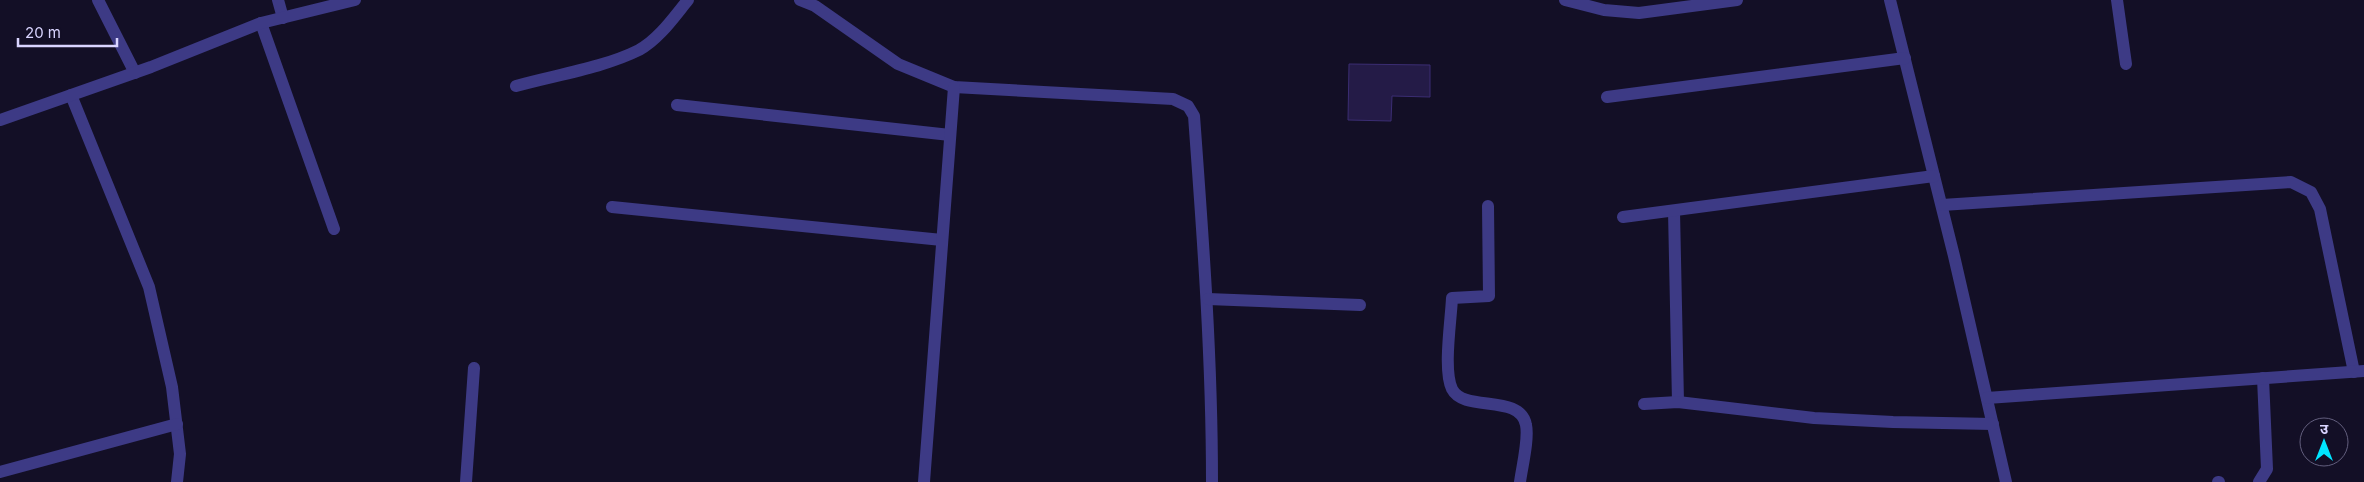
<svg xmlns="http://www.w3.org/2000/svg" width="2364" height="482" font-family="Inter,'Noto Sans Devanagari',sans-serif">
	<rect width="100%" height="100%" fill="#130f26"/>
	<polygon fill="#241b47" stroke="#3b2d73" points="1349,64 1430,65 1430,97 1392,96 1391,121 1348,120"/>
	<g fill="none" stroke-linecap="round" stroke-linejoin="round">
		<g stroke="#3d3a85" stroke-width="12">
			<polyline points="612,207 942,240"/>
			<polyline points="2218,482 2219,482"/>
			<polyline points="2259,482 2267,469 2263,378"/>
		</g>
		<g stroke="#3d3a85" stroke-width="12">
			<polyline points="98,0 135,73"/>
			<polyline points="278,0 283,18"/>
			<path d="M800 0 815 6 898 64 954 87 1173 99 1188 106 1194 116C1203 238 1212 359 1212 482"/>
			<polyline points="1565,0 1604,10 1639,13 1737,0"/>
			<polyline points="1890,0 1954,256 2006,482"/>
			<polyline points="2117,0 2126,64"/>
			<polyline points="261,23 334,229"/>
			<path d="M516 86C555 75 603 68 639 50 659 39 674 17 688 0"/>
			<polyline points="71,95 149,287 172,387 180,454 177,482"/>
			<polyline points="1607,97 1905,58"/>
			<polyline points="677,105 950,135"/>
			<polyline points="0,120 151,67 261,23 355,0"/>
			<polyline points="1942,205 2291,182 2311,192 2320,209 2354,372"/>
			<path d="M1488 206 1489 296 1452 298C1451 321 1443 370 1452 389 1464 413 1520 393 1526 425 1529 439 1522 467 1520 482"/>
			<polyline points="1674,211 1678,402"/>
			<polyline points="1623,217 1934,176"/>
			<polyline points="1208,299 1360,305"/>
			<polyline points="1987,398 2364,371"/>
			<polyline points="1644,404 1678,402 1814,418 1893,422 1993,424"/>
			<polyline points="0,472 177,424"/>
			<polyline points="466,482 474,368"/>
			<polyline points="924,482 954,87"/>
		</g>
	</g>
	<g transform="translate(2324 442)"><circle r="24" fill="#130f26" stroke="#625e7d"/>
	<path d="M0-4L9 19L0 12L-9 19Z" fill="#00e5ff"/>
	<text y="-8" font-size="14" font-weight="bold" text-anchor="middle" fill="#d9d4ff">उ</text>
	</g>
	<path d="M18 38v8h99v-8" fill="none" stroke="#d9d4ff" stroke-width="2.5"/>
	<text x="25" y="38" font-size="15" fill="#d9d4ff" stroke="#130f26" stroke-width="4" paint-order="stroke">20 m</text>
</svg>
